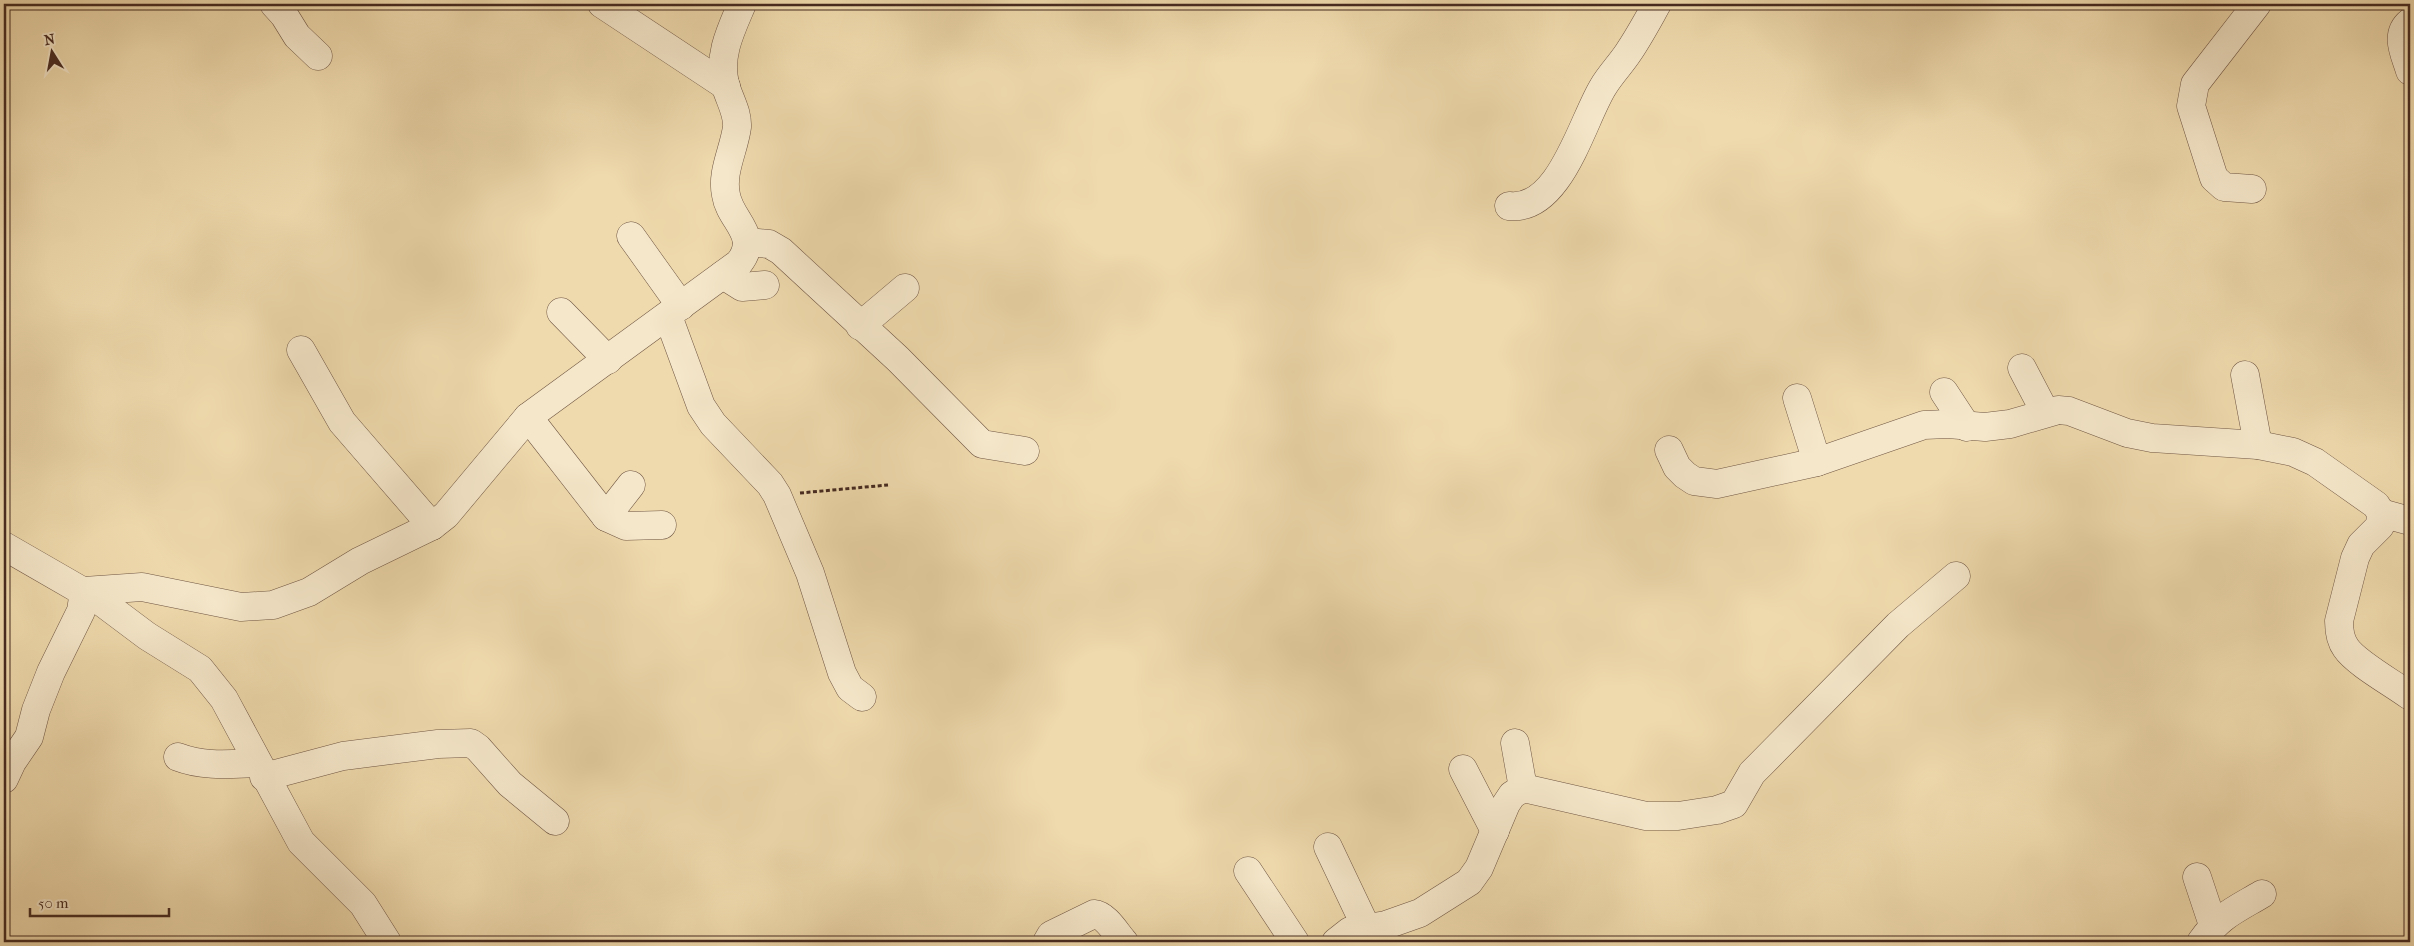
<svg xmlns="http://www.w3.org/2000/svg" width="2414" height="946" font-family="'IM FELL French Canon',serif">
	<rect width="100%" height="100%" fill="#efdaad"/>
	<filter id="stains"><feTurbulence type="fractalNoise" baseFrequency=".004" numOctaves="4"/><feColorMatrix values="0 0 0 0 .2 0 0 0 0 .09 0 0 0 0 .02 0 0 0 .5 -.17"/></filter>
	<radialGradient id="worn" r=".72"><stop offset=".6" stop-color="#630" stop-opacity="0"/><stop offset="1" stop-color="#630" stop-opacity=".3"/></radialGradient>
	<g fill="none" stroke-linecap="round" stroke-linejoin="round">
		<g stroke="#705643" stroke-width="29">
			<g id="minor">
				<polyline points="274,4 284,15 297,36 318,56"/>
				<polyline points="602,4 726,86"/>
				<path d="M2410 22C2394 35 2405 54 2410 71"/>
				<polyline points="2252,189 2224,187 2214,178 2191,106 2195,84 2257,4"/>
				<path d="M1509 206C1560 212 1582 121 1603 87 1610 75 1620 65 1628 53 1639 37 1648 20 1657 4"/>
				<polyline points="631,236 681,306"/>
				<polyline points="747,242 769,244 781,251 898,359 982,444 1025,451"/>
				<polyline points="723,275 742,287 765,285"/>
				<polyline points="561,312 608,360"/>
				<polyline points="668,316 701,406 713,424 770,484 777,495 810,573 842,673 850,688 862,697"/>
				<polyline points="860,326 905,288"/>
				<polyline points="301,350 342,422 432,526"/>
				<polyline points="2022,368 2045,412"/>
				<polyline points="2245,375 2258,445"/>
				<polyline points="1944,392 1967,427"/>
				<polyline points="1797,398 1817,462"/>
				<polyline points="528,417 606,517 626,526 662,525"/>
				<path d="M1669 450 1677 467 1685 475 1694 481 1717 484 1817 462 1924 425 1948 424 1985 427 2010 424 2058 410 2069 411 2127 433 2152 438 2258 445 2293 452 2315 462 2376 505 2381 513 2380 526 2361 545 2355 558 2339 621C2339 631 2340 640 2346 648 2356 663 2394 684 2410 696"/>
				<polyline points="2381,513 2410,521"/>
				<polyline points="606,517 631,485"/>
				<polyline points="4,546 103,603 147,636 200,669 224,699 301,842 363,904 387,942"/>
				<polyline points="1515,743 1523,788"/>
				<path d="M178 757C204 767 230 764 257 763"/>
				<polyline points="1463,769 1495,831"/>
				<polyline points="264,777 343,756 438,744 471,743 478,748 510,784 555,821"/>
				<path d="M4 779 12 762 29 737 36 710 51 672 81 611 84 591 142 587 241 607 273 605 309 592 360 561 432 526 446 515 528 417 739 263C761 235 730 221 726 195 721 172 734 150 737 127 738 112 729 99 725 84 718 55 731 30 742 4"/>
				<polyline points="1328,847 1366,927"/>
				<polyline points="1248,871 1295,942"/>
				<polyline points="2197,877 2213,925"/>
				<path d="M1047 942 1051 935 1094 914C1106 915 1116 933 1124 942"/>
				<polyline points="1336,942 1350,931 1386,925 1420,913 1469,882 1479,868 1506,804 1512,795 1523,788 1646,816 1678,816 1717,810 1734,804 1752,773 1761,764 1898,625 1956,576"/>
				<path d="M2201 942C2219 916 2235 910 2262 894"/>
			</g>
		</g>
		<polyline stroke="#462a20" stroke-width="3" stroke-dasharray="4 2.5" stroke-linecap="butt" points="800,493 888,485"/>
		<use href="#minor" stroke="#f5e7ca" stroke-width="28"/>
	</g>
	<rect width="2414" height="946" fill="none" stroke="#efdaad" stroke-width="20"/>
	<rect x="5" y="5" width="2404" height="936" fill="none" stroke="#462a20" stroke-width="2.5"/>
	<rect x="10" y="10" width="2394" height="926" fill="none" stroke="#462a20"/>
	<g transform="translate(52 52) rotate(349)" stroke="#f5e7ca" stroke-width="4" paint-order="stroke">
	<path d="M0-4L9 19L0 12L-9 19Z" fill="#462a20"/>
	<text y="-8" font-size="14" font-weight="bold" text-anchor="middle" fill="#462a20">N</text>
	</g>
	<path d="M30 908v8h139v-8" fill="none" stroke="#462a20" stroke-width="2.5"/>
	<text x="38" y="908" font-size="15" fill="#462a20" stroke="#f5e7ca" stroke-width="4" paint-order="stroke">50 m</text>
	<rect width="100%" height="100%" filter="url(#stains)"/>
	<rect width="100%" height="100%" fill="url(#worn)"/>
</svg>
